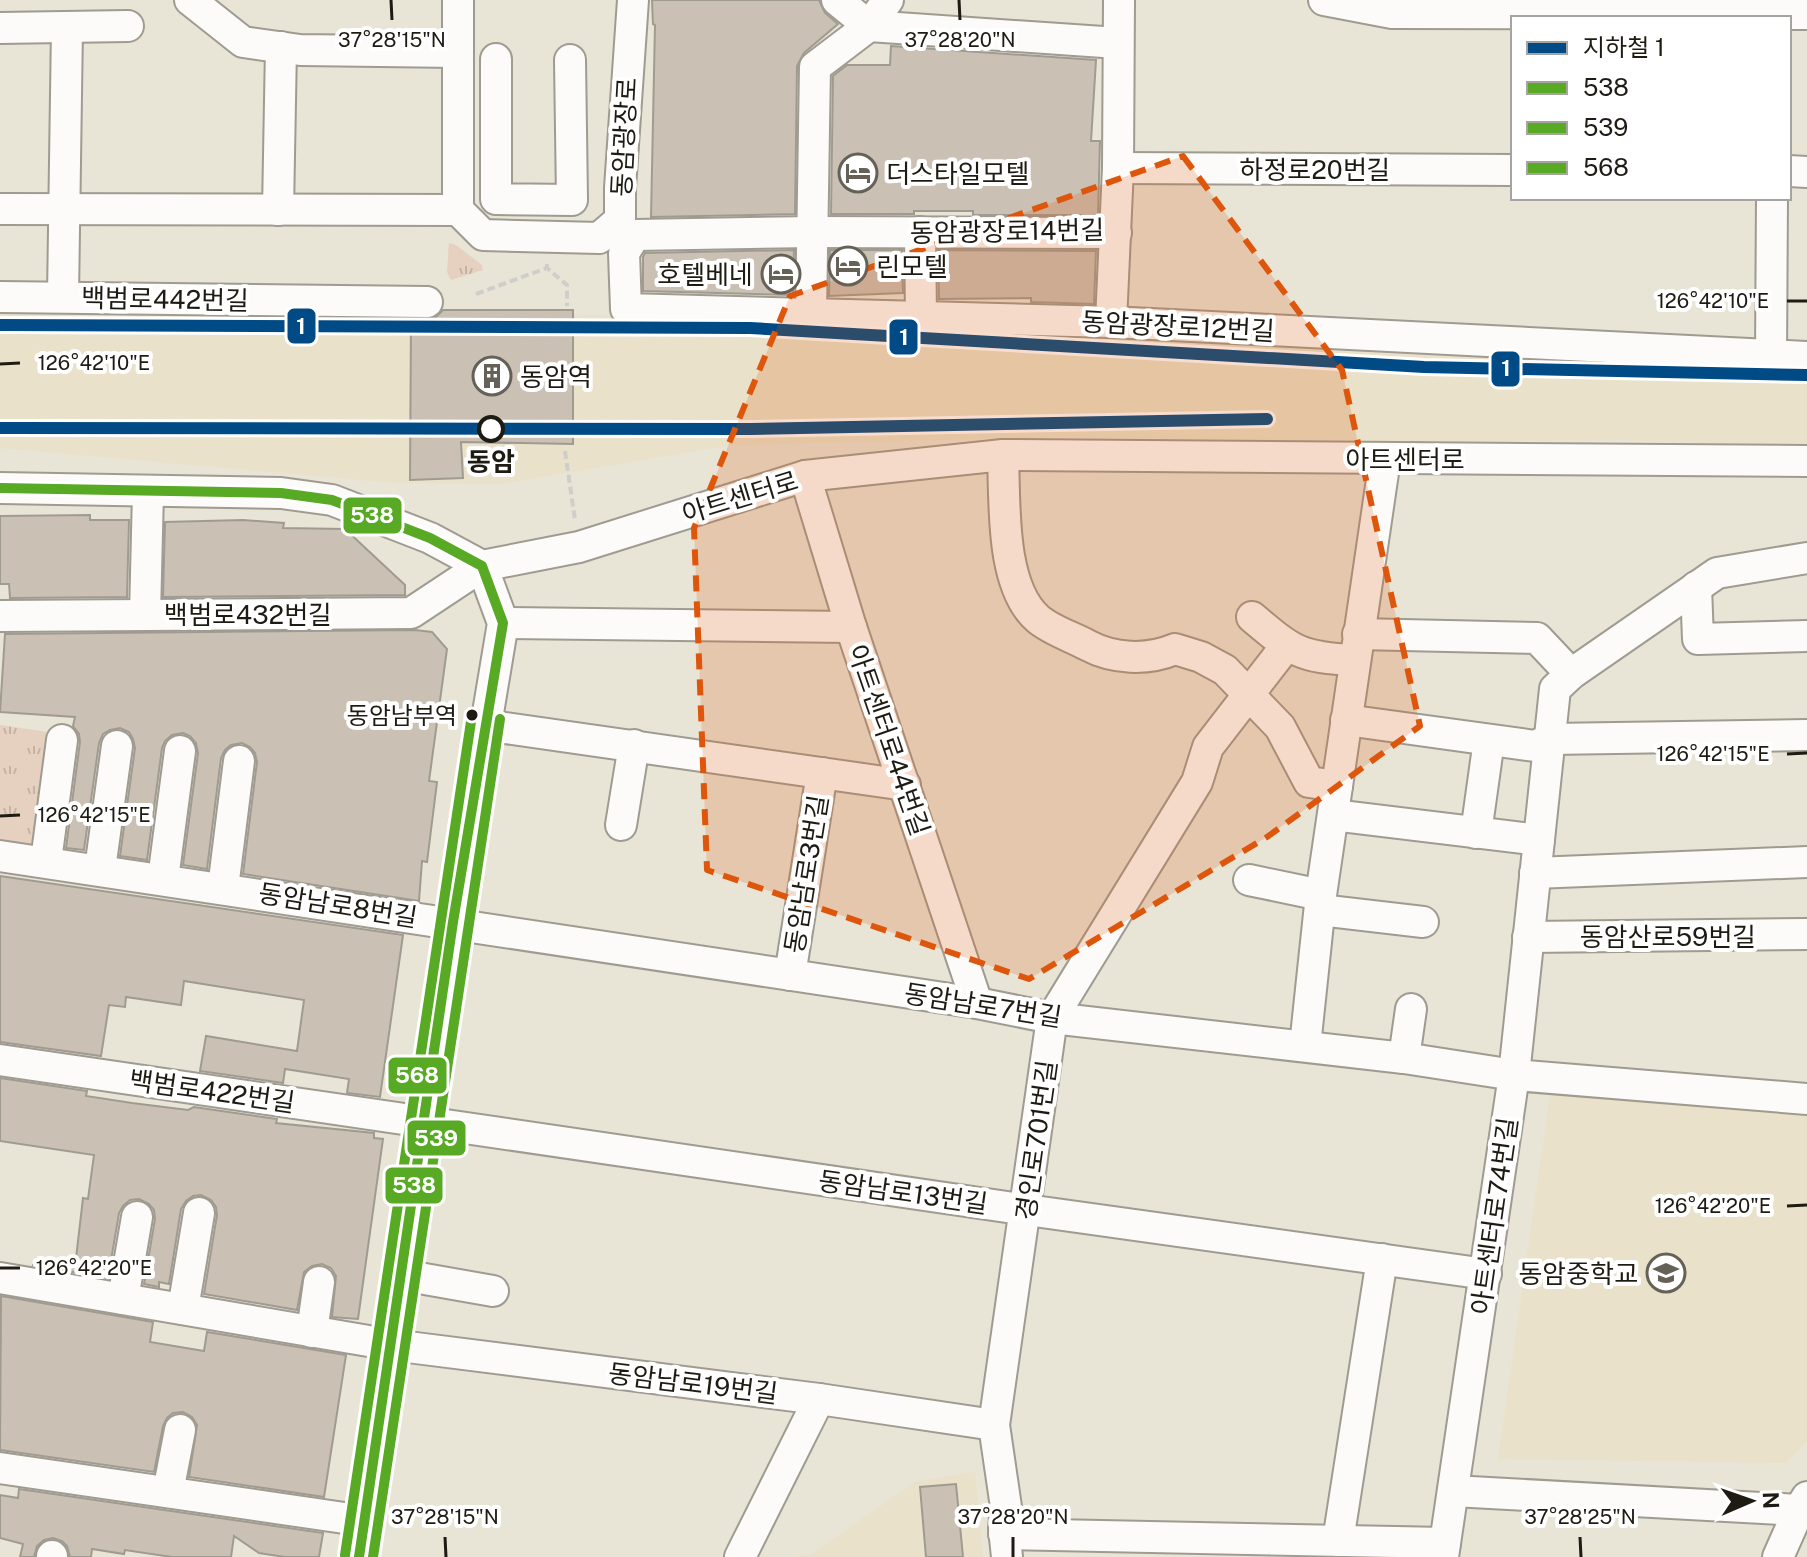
<svg xmlns="http://www.w3.org/2000/svg" width="1807" height="1557" font-family="'Public Sans','Noto Sans KR',sans-serif">
	<defs>
		<pattern id="grass-tufts" width="24" height="20" patternUnits="userSpaceOnUse" patternTransform="scale(2)"><rect width="24" height="20" fill="#e6d1c1"/><path d="M3 7l-1-3M5 7V3M7 7l1-3M15 17l-1-3M17 17v-4M19 17l1-3" fill="none" stroke="#c5b3a5"/></pattern>
	</defs>
	<rect width="100%" height="100%" fill="#e8e4d6"/>
	<g fill="#e9e1c9">
		<polygon points="0,312 763,316 1807,361 1807,446 1617,440 1430,442 1053,437 733,445 502,484 393,483 0,448"/>
		<polygon points="1550,1095 1807,1103 1807,1442 1786,1463 1498,1459"/>
		<polygon points="975,1471 983,1557 795,1557 812,1554 915,1482"/>
	</g>
	<g fill="url(#grass-tufts)">
		<polygon points="449,243 456,245 482,265 483,270 451,280 447,272"/>
		<polygon points="0,725 55,733 41,854 0,848"/>
	</g>
	<g fill="#cac1b4" stroke="#a09b91" stroke-width="2">
		<polygon points="652,0 819,0 825,13 838,24 804,53 797,66 795,214 651,217 655,25 653,24"/>
		<polygon points="891,46 1096,60 1091,141 1100,141 1098,215 973,215 973,211 914,211 914,214 831,214 833,76 847,65 890,65"/>
		<polygon points="794,250 793,295 643,291 643,257 645,253"/>
		<polygon points="830,250 902,250 903,293 829,296"/>
		<polygon points="938,250 1096,251 1094,304 1031,302 1031,298 939,299"/>
		<polygon points="443,310 573,310 573,444 461,442 463,478 410,480 411,320 435,318"/>
		<polygon points="90,515 90,520 129,520 127,597 10,598 9,584 0,584 0,516"/>
		<polygon points="243,520 284,523 283,528 345,529 405,585 405,595 163,597 165,522"/>
		<polygon points="415,630 432,632 447,649 429,781 437,782 427,862 422,861 419,901 243,874 257,762 255,753 250,747 242,743 231,745 225,750 221,758 207,869 183,865 198,753 196,743 190,736 183,733 172,735 165,741 162,748 147,860 120,856 135,748 133,739 129,732 120,728 110,730 103,734 99,743 84,850 66,848 80,742 79,734 73,726 75,717 0,712 5,634"/>
		<polygon points="0,876 403,935 380,1097 347,1093 349,1079 285,1069 283,1083 200,1071 206,1036 297,1051 304,1000 184,981 181,1005 126,997 125,1007 109,1005 101,1056 0,1042"/>
		<polygon points="0,1078 87,1091 86,1096 132,1103 188,1110 194,1107 277,1119 276,1123 374,1133 374,1138 383,1139 358,1319 332,1317 336,1276 331,1268 322,1264 312,1266 304,1272 297,1310 204,1294 217,1215 216,1207 211,1200 201,1195 193,1196 186,1201 181,1209 169,1284 159,1282 159,1287 144,1284 155,1219 154,1210 149,1204 139,1199 130,1200 123,1206 119,1213 108,1278 32,1265 75,1267 83,1198 88,1199 94,1155 0,1141"/>
		<polygon points="1,1296 153,1322 150,1342 204,1351 207,1332 346,1355 324,1497 189,1477 197,1425 192,1417 183,1412 173,1413 167,1418 163,1426 154,1472 0,1450"/>
		<polygon points="956,1484 963,1557 926,1557 920,1487"/>
		<polygon points="19,1489 323,1533 319,1557 285,1557 259,1553 234,1536 231,1557 172,1557 125,1550 124,1554 92,1549 91,1557 70,1557 67,1546 62,1541 53,1538 44,1540 37,1546 34,1557 20,1557 23,1544 0,1538 0,1495 18,1498"/>
	</g>
	<g fill="none" stroke-linecap="round" stroke-linejoin="round">
		<g stroke="#9f9b91" stroke-width="34">
			<g id="minor">
				<polyline points="190,0 243,42 300,50 458,52"/>
				<polyline points="458,0 458,210 483,235 599,238 620,220 620,188 633,0"/>
				<polyline points="837,0 869,26 1118,43"/>
				<polyline points="1324,0 1392,13 1807,14"/>
				<polyline points="0,28 128,26"/>
				<polyline points="496,59 496,199 572,200 570,60"/>
				<polyline points="1118,168 1513,170"/>
				<polyline points="1789,171 1807,172"/>
				<polyline points="0,209 458,210"/>
				<polyline points="278,210 281,47"/>
				<polyline points="920,232 921,317"/>
				<polyline points="635,235 624,253 626,309 1111,322 1807,357"/>
				<polyline points="635,235 813,232 1116,233"/>
				<polyline points="0,297 427,302"/>
				<polyline points="63,297 67,27"/>
				<polyline points="811,314 815,67 869,26 888,0"/>
				<polyline points="1111,322 1118,168 1119,0"/>
				<polyline points="1771,357 1772,198"/>
				<path d="M1003 455C1005 502 1000 586 1038 619 1051 630 1072 637 1087 645 1113 659 1147 661 1175 649L1201 657 1225 670 1280 727 1309 782 1337 786"/>
				<polyline points="805,476 851,627 977,1003"/>
				<polyline points="0,488 281,493 332,500 430,538 482,566"/>
				<polyline points="1696,587 1698,639 1807,636"/>
				<polyline points="145,615 148,492"/>
				<polyline points="0,616 411,613 482,566 579,547 805,476 1003,455 1807,461"/>
				<path d="M1252 617C1292 651 1301 658 1354 660"/>
				<polyline points="503,623 851,627"/>
				<polyline points="1358,634 1537,638 1571,674"/>
				<polyline points="1346,720 1535,746 1550,739 1807,735"/>
				<polyline points="484,725 905,785"/>
				<polyline points="1333,815 1539,840"/>
				<polyline points="621,825 634,745"/>
				<polyline points="1476,833 1489,740"/>
				<polyline points="0,856 977,1003 1052,1018 1404,1058 1514,1075 1807,1099"/>
				<polyline points="46,861 62,740"/>
				<polyline points="100,869 117,746"/>
				<polyline points="1535,873 1807,862"/>
				<polyline points="163,879 180,751"/>
				<polyline points="1249,880 1321,895"/>
				<polyline points="223,888 239,761"/>
				<polyline points="1320,910 1423,922"/>
				<polyline points="1528,937 1807,934"/>
				<polyline points="790,975 822,773"/>
				<polyline points="1305,1046 1321,895 1385,459"/>
				<polyline points="1404,1058 1411,1009"/>
				<polyline points="0,1060 1027,1210 1486,1274"/>
				<polyline points="402,1275 493,1291"/>
				<polyline points="0,1278 392,1345 819,1399 994,1425"/>
				<polyline points="123,1299 137,1217"/>
				<polyline points="183,1309 199,1213"/>
				<polyline points="312,1332 319,1282"/>
				<polyline points="0,1468 365,1521"/>
				<polyline points="1453,1491 1799,1510"/>
				<polyline points="168,1492 180,1430"/>
				<polyline points="1004,1534 1445,1543"/>
				<polyline points="1338,1541 1382,1259"/>
				<polyline points="52,1557 52,1556"/>
				<polyline points="359,1557 453,922 503,623 482,566"/>
				<polyline points="740,1557 819,1399"/>
				<polyline points="1007,1557 1004,1528 1006,1507 994,1425 1052,1018 1197,782 1208,747 1286,646"/>
				<polyline points="1443,1557 1514,1075 1555,689 1571,674 1717,573 1807,558"/>
				<polyline points="1778,1557 1799,1510 1807,1497"/>
			</g>
		</g>
		<g stroke="#cfceca" stroke-width="4" stroke-dasharray="8 4" stroke-linecap="butt">
			<polyline points="547,264 547,268 567,285 567,306"/>
			<polyline points="476,294 547,268"/>
			<polyline points="565,451 575,520"/>
		</g>
		<use href="#minor" stroke="#fcfbf9" stroke-width="30"/>
		<g stroke="#fff" stroke-width="16">
			<polyline id="bus-1" points="0,488 281,493 332,500 430,538 482,566 503,623 453,922 359,1557"/>
		</g>
		<g stroke="#fff" stroke-width="16">
			<polyline id="bus-2" points="373,1557 500,719"/>
		</g>
		<g stroke="#fff" stroke-width="16">
			<polyline id="bus-3" points="345,1555 472,715"/>
		</g>
		<use href="#bus-1" stroke="#58a924" stroke-width="10"/>
		<use href="#bus-2" stroke="#58a924" stroke-width="10"/>
		<use href="#bus-3" stroke="#58a924" stroke-width="10"/>
		<g stroke="#fff" stroke-width="18">
			<g id="metro-1">
				<polyline points="0,325 750,328 1424,367 1807,375"/>
				<polyline points="0,428 750,429 1267,419"/>
			</g>
		</g>
		<use href="#metro-1" stroke="#004a85" stroke-width="12"/>
	</g>
	<path fill="#de560c" fill-opacity="0.2" stroke="#de560c" stroke-width="6" stroke-dasharray="16 10" stroke-linejoin="round" d="M1183 156 1342 370 1420 726 1267 837 1029 979 707 870 694 528 790 296Z"/>
	<path fill="none" stroke="#1e1b13" stroke-width="3" d="M391 0 392 20M959 0 960 20M1787 301H1807M0 364 20 363M1787 754 1807 753M0 816 20 815M1787 1206 1807 1205M0 1268H20M445 1537 446 1557M1013 1537V1557M1580 1537 1581 1557"/>
	<defs>
		<g id="hotel-ring" transform="scale(2)"><circle r="9.5" fill="#fff" stroke="#656157" stroke-width="1.5"/><path d="M-6-4.5h1.5V1H6V5H4.5V3h-9V5H-6ZM-4 0a1.8 1.8 0 1 1 3.6 0ZM.5 0V-2.5h3Q6-2.5 6 0Z" fill="#656157"/></g>
		<g id="building-ring" transform="scale(2)"><circle r="9.5" fill="#fff" stroke="#656157" stroke-width="1.5"/><path d="M-4-6H4V6H1V3H-1V6H-4ZM-2.5-4.3h1.7v1.8h-1.7ZM.8-4.3h1.7v1.8H.8ZM-2.5-1h1.7V.8h-1.7ZM.8-1h1.7V.8H.8Z" fill="#656157"/></g>
		<g id="school-ring" transform="scale(2)"><circle r="9.5" fill="#fff" stroke="#656157" stroke-width="1.5"/><path d="M0-5L7-2L0 1L-7-2ZM-4 1L0 2.5L4 1V4Q0 6-4 4Z" fill="#656157"/></g>
	</defs>
	<g fill-rule="evenodd">
		<use href="#hotel-ring" x="858" y="173"/>
		<use href="#hotel-ring" x="848" y="266"/>
		<use href="#hotel-ring" x="781" y="274"/>
		<use href="#building-ring" x="492" y="376"/>
		<use href="#school-ring" x="1666" y="1273"/>
	</g>
	<circle fill="#fff" stroke="#1e1b13" stroke-width="4" cx="491" cy="429" r="12"/>
	<circle fill="#1e1b13" stroke="#fff" stroke-width="3" cx="472" cy="715" r="7"/>
	<g text-anchor="middle" dominant-baseline="central" stroke-width="8" stroke-linejoin="round" paint-order="stroke">
		<g font-size="24" fill="#1e1b13" stroke="#fff" text-anchor="end">
			<text x="457" y="715">동암남부역</text>
		</g>
		<g font-size="26" fill="#1e1b13" stroke="#fff">
			<text transform="translate(624 137) rotate(-87)">동암광장로</text>
			<text x="1315" y="169">하정로20번길</text>
			<text transform="translate(1007 231) rotate(-1)">동암광장로14번길</text>
			<text transform="translate(165 299) rotate(1)">백범로442번길</text>
			<text transform="translate(1178 326) rotate(3)">동암광장로12번길</text>
			<text x="1405" y="459">아트센터로</text>
			<text transform="translate(740 497) rotate(-17)">아트센터로</text>
			<text x="248" y="614">백범로432번길</text>
			<text transform="translate(889 740) rotate(71)">아트센터로44번길</text>
			<text transform="translate(806 874) rotate(-81)">동암남로3번길</text>
			<text transform="translate(338 905) rotate(9)">동암남로8번길</text>
			<text x="1668" y="936">동암산로59번길</text>
			<text transform="translate(983 1005) rotate(9)">동암남로7번길</text>
			<text transform="translate(212 1091) rotate(8)">백범로422번길</text>
			<text transform="translate(1036 1140) rotate(-82)">경인로701번길</text>
			<text transform="translate(903 1192) rotate(8)">동암남로13번길</text>
			<text transform="translate(1494 1216) rotate(-82)">아트센터로74번길</text>
			<text transform="translate(693 1383) rotate(7)">동암남로19번길</text>
		</g>
		<g font-size="26" fill="#1e1b13" stroke="#fff" text-anchor="start">
			<text x="886" y="173">더스타일모텔</text>
			<text x="876" y="266">린모텔</text>
			<text x="753" y="274" text-anchor="end">호텔베네</text>
			<text x="520" y="376">동암역</text>
			<text x="1638" y="1273" text-anchor="end">동암중학교</text>
		</g>
		<g font-size="26" font-weight="bold" fill="#1e1b13" stroke="#fff">
			<text x="491" y="461">동암</text>
		</g>
	</g>
	<g font-size="20" text-anchor="middle" fill="#1e1b13" stroke="#fff" stroke-width="8" stroke-linejoin="round" paint-order="stroke">
		<text x="392" y="47">37°28'15"N</text>
		<text x="960" y="47">37°28'20"N</text>
		<text x="1713" y="308">126°42'10"E</text>
		<text x="94" y="370">126°42'10"E</text>
		<text x="1713" y="761">126°42'15"E</text>
		<text x="94" y="822">126°42'15"E</text>
		<text x="1713" y="1213">126°42'20"E</text>
		<text x="94" y="1275">126°42'20"E</text>
		<text x="445" y="1524">37°28'15"N</text>
		<text x="1013" y="1524">37°28'20"N</text>
		<text x="1580" y="1524">37°28'25"N</text>
	</g>
	<g stroke="#fff" stroke-width="3">
		<rect x="286" y="307" width="31" height="38" rx="8" fill="#004a85"/>
		<rect x="888" y="318" width="31" height="38" rx="8" fill="#004a85"/>
		<rect x="1490" y="350" width="31" height="38" rx="8" fill="#004a85"/>
		<rect x="342" y="496" width="61" height="39" rx="8" fill="#58a924"/>
		<rect x="387" y="1056" width="61" height="39" rx="8" fill="#58a924"/>
		<rect x="406" y="1119" width="61" height="38" rx="8" fill="#58a924"/>
		<rect x="384" y="1166" width="60" height="39" rx="8" fill="#58a924"/>
	</g>
	<g font-size="22" text-anchor="middle" font-weight="bold" fill="#fff">
		<text x="301" y="334">1</text>
		<text x="904" y="345">1</text>
		<text x="1506" y="376">1</text>
		<text x="372" y="523">538</text>
		<text x="417" y="1083">568</text>
		<text x="436" y="1146">539</text>
		<text x="414" y="1193">538</text>
	</g>
	<rect x="1511" y="16" width="280" height="184" fill="#ffffff" stroke="#a5a4a1" stroke-width="2"/>
	<rect x="1527" y="42" width="40" height="12" fill="#004a85" stroke="#a5a4a1" stroke-width="2"/>
	<text x="1583" y="56" font-size="24" fill="#1e1b13">지하철 1</text>
	<rect x="1527" y="82" width="40" height="12" fill="#58a924" stroke="#a5a4a1" stroke-width="2"/>
	<text x="1583" y="96" font-size="24" fill="#1e1b13">538</text>
	<rect x="1527" y="122" width="40" height="12" fill="#58a924" stroke="#a5a4a1" stroke-width="2"/>
	<text x="1583" y="136" font-size="24" fill="#1e1b13">539</text>
	<rect x="1527" y="162" width="40" height="12" fill="#58a924" stroke="#a5a4a1" stroke-width="2"/>
	<text x="1583" y="176" font-size="24" fill="#1e1b13">568</text>
	<g transform="translate(1751 1501) rotate(88)" stroke="#ffffff" stroke-width="6" paint-order="stroke">
	<path d="M0-6L14 30L0 20L-14 30Z" fill="#1e1b13"/>
	<text y="-12" font-size="22" font-weight="bold" text-anchor="middle" fill="#1e1b13">N</text>
	</g>
</svg>
